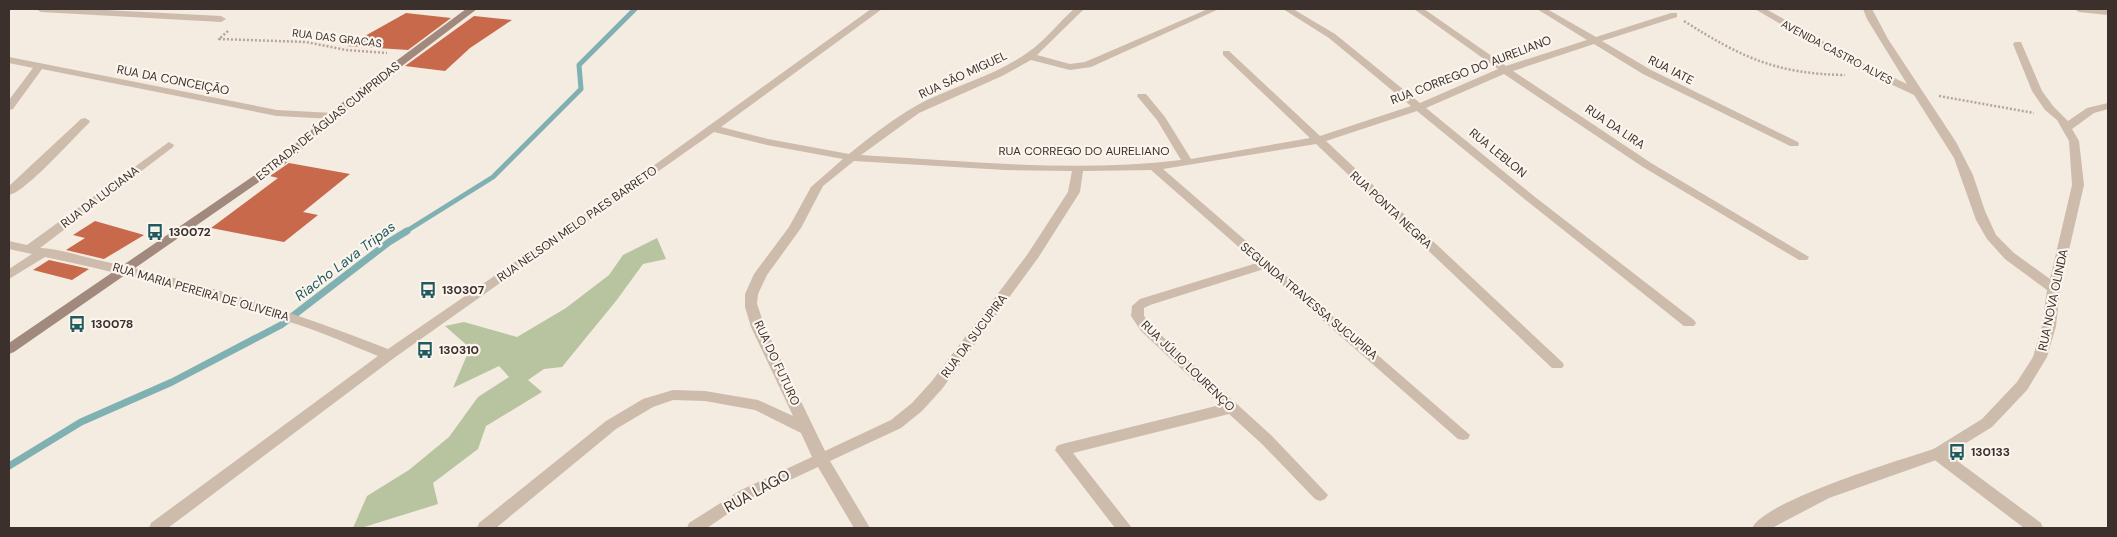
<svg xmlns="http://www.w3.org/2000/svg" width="2117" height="537" font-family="'DM Sans',sans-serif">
	<rect width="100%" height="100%" fill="#f4ebe1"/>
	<polygon fill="#b8c4a0" points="657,238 666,259 643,264 616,301 562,367 544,369 528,380 542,392 486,426 478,449 433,483 438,504 361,528 353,528 367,496 409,470 449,437 478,397 509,377 499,366 453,388 470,348 445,326 464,322 517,337 566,308 609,275 623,255"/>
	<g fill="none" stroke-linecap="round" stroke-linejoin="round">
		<polyline stroke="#7fb0b2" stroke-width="5" points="405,232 493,177 581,89 579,65 635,9"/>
		<polyline stroke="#7fb0b2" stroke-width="7" points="9,466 81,422 172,382 281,325 389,242 407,231"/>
	</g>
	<g fill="#c8694b">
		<polygon points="406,13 451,18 408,50 347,46"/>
		<polygon points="474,16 512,20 470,48 445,71 405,66"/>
		<polygon points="289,163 350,174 303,212 318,215 284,242 211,228 278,178 270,176"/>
		<polygon points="95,221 144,235 104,259 66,250 85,238 73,235"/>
		<polygon points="49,260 76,266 89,269 72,280 33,270"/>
	</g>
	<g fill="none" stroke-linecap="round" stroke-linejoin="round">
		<g stroke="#b9a596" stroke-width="2.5" stroke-dasharray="2 2" stroke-linecap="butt">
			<path d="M1684 21C1741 57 1776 74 1845 75"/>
			<polyline points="228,31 219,39 306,42 346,50 387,53"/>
			<polyline points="1939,96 2034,113"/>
		</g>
		<g fill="#cdbbac" fill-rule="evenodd">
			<polygon points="36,9 86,9 221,16 226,19 221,22 41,12"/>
			<path d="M871 9H882L721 127 768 139 849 154C874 134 899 114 927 100 961 84 997 74 1027 53 1045 41 1058 23 1074 9H1084L1037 55 1070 64 1085 62 1208 9H1219L1091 67 1070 70 1031 60 1002 76 919 113 861 155C967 161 1075 173 1181 160L1157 120 1137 96 1138 94H1146L1165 117 1191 159 1310 138 1223 55V51H1229L1320 136 1411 106 1329 38 1283 9H1293L1335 34 1420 103 1498 69 1414 9H1424L1506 66 1587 40 1537 9H1547L1596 37 1671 13H1677V17L1602 41 1651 70 1798 142 1799 144 1798 146H1790L1643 74 1594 44 1513 71 1651 163 1809 257 1807 260H1799L1643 167 1504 74 1426 108 1535 197 1694 320 1696 323 1694 326H1684L1527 201 1417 111 1326 141 1562 362 1564 365 1562 368H1552L1316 144 1163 169 1470 435 1468 439 1463 440 1458 439 1264 269 1150 305 1144 308V316L1150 325 1272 436 1328 495 1325 499 1320 501 1315 499 1262 444 1229 414 1073 453 1132 528H1115L1055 450 1057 446 1062 444 1220 405 1141 331 1131 316 1132 306 1140 299 1257 263 1151 170 1083 171 1080 192 1038 258 942 389 922 411 901 428 830 461 870 528H854L818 467 751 498 707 528H687L689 523 741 490 812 457 801 433 755 410 705 401 673 400 653 407 616 429 496 528H477L479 523 606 421 643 399 673 390 705 391 758 400 793 416 751 327 745 307V294L754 274 789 227 811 187 843 159 767 145 714 132 394 358 168 528H149L151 523 378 356C351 345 324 333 296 324 214 297 130 275 45 257L9 279V269L32 254 9 249V241L27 245 169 142 174 145 173 147 40 248C56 248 84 257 102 261 199 281 295 313 388 349L624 187ZM854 161 1005 170 1072 171 1068 192 1027 255 932 381 912 403 891 420 825 451 765 327 757 304 758 294 767 275 801 228 823 186Z"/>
			<polygon points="1755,9 1766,9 1860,62 1907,84 1867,19 1863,9 1872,9 1888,39 1956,142 1973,175 1985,211 1996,235 2014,253 2050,279 2072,185 2069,141 2057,120 2045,110 2032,91 2013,44 2015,42 2021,42 2042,91 2053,106 2068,121 2087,108 2108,103 2108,109 2094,113 2072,129 2079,141 2084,185 2060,289 2056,326 2047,357 2027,390 1992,427 1948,454 2041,523 2043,528 2024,528 1932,458 1930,454 1932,450 1982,419 2017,382 2033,357 2042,326 2047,290 2005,259 1987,239 1976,220 1954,158 1914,95 1852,66"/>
			<polygon points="2074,9 2108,9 2108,15 2079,12"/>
			<polygon points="9,57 277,110 333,113 338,116 333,119 277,116 42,69 13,109 9,110 9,100 33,68 9,63"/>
			<path d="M85 118 90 121 89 123C73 138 26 192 9 195V186L81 119Z"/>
		</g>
		<path fill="#cdbbac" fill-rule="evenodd" d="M1937 448 1942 450 1944 454 1942 458 1829 498 1772 528H1752C1766 500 1903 459 1937 448Z"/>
		<polygon fill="#a18a7d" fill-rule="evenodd" points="466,9 477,9 365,94 285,164 14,352 9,354 9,343 277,160 357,90"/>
	</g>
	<defs>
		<g id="bus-bare" transform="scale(1.35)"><path d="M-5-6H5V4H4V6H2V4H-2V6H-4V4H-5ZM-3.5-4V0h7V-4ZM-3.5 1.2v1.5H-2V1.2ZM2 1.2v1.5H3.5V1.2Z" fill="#1f5a5e" stroke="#fbf5ee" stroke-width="2.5" paint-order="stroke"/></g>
	</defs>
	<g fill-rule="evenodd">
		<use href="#bus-bare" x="155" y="232"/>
		<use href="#bus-bare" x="428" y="290"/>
		<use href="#bus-bare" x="77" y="324"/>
		<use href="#bus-bare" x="425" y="350"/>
		<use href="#bus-bare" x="1957" y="452"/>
	</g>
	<g text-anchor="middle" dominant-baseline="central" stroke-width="4.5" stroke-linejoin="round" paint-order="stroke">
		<g font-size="11" fill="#3b302b" stroke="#fbf5ee">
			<text transform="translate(337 38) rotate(7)">RUA DAS GRACAS</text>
			<text transform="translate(1837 52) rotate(28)">AVENIDA CASTRO ALVES</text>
		</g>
		<g font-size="12" fill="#3b302b" stroke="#fbf5ee">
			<text transform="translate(1471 70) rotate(-21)">RUA CORREGO DO AURELIANO</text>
			<text transform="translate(1671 70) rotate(27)">RUA IATE</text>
			<text transform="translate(963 75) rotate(-25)">RUA SÃO MIGUEL</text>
			<text transform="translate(173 80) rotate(11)">RUA DA CONCEIÇÃO</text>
			<text transform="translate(328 121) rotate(-39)">ESTRADA DE ÁGUAS CUMPRIDAS</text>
			<text transform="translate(1615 127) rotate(34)">RUA DA LIRA</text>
			<text x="1084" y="151">RUA CORREGO DO AURELIANO</text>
			<text transform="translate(1498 153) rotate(39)">RUA LEBLON</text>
			<text transform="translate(100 197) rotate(-37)">RUA DA LUCIANA</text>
			<text transform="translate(1391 210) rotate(43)">RUA PONTA NEGRA</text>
			<text transform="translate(577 224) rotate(-35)">RUA NELSON MELO PAES BARRETO</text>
			<text transform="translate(201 292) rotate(16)">RUA MARIA PEREIRA DE OLIVEIRA</text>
			<text transform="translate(2053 300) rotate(-78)">RUA NOVA OLINDA</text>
			<text transform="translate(1309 301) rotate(40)">SEGUNDA TRAVESSA SUCUPIRA</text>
			<text transform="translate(974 336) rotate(-53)">RUA DA SUCUPIRA</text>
			<text transform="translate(777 363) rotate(65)">RUA DO FUTURO</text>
			<text transform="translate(1188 366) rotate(44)">RUA JÚLIO LOURENÇO</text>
		</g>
		<g font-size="12" font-weight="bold" fill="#3b302b" stroke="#fbf5ee" text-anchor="start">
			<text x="169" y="232">130072</text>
			<text x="442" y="290">130307</text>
			<text x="91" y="324">130078</text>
			<text x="439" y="350">130310</text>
			<text x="1971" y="452">130133</text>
		</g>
		<g font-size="14" font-style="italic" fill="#1f5a5e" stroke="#fbf5ee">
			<text transform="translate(345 261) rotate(-37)">Riacho Lava Tripas</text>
		</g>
		<g font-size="15" fill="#3b302b" stroke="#fbf5ee">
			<text transform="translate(757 491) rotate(-29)">RUA LAGO</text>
		</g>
	</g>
	<rect width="2117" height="537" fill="none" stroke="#3b302b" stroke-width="20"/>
</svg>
